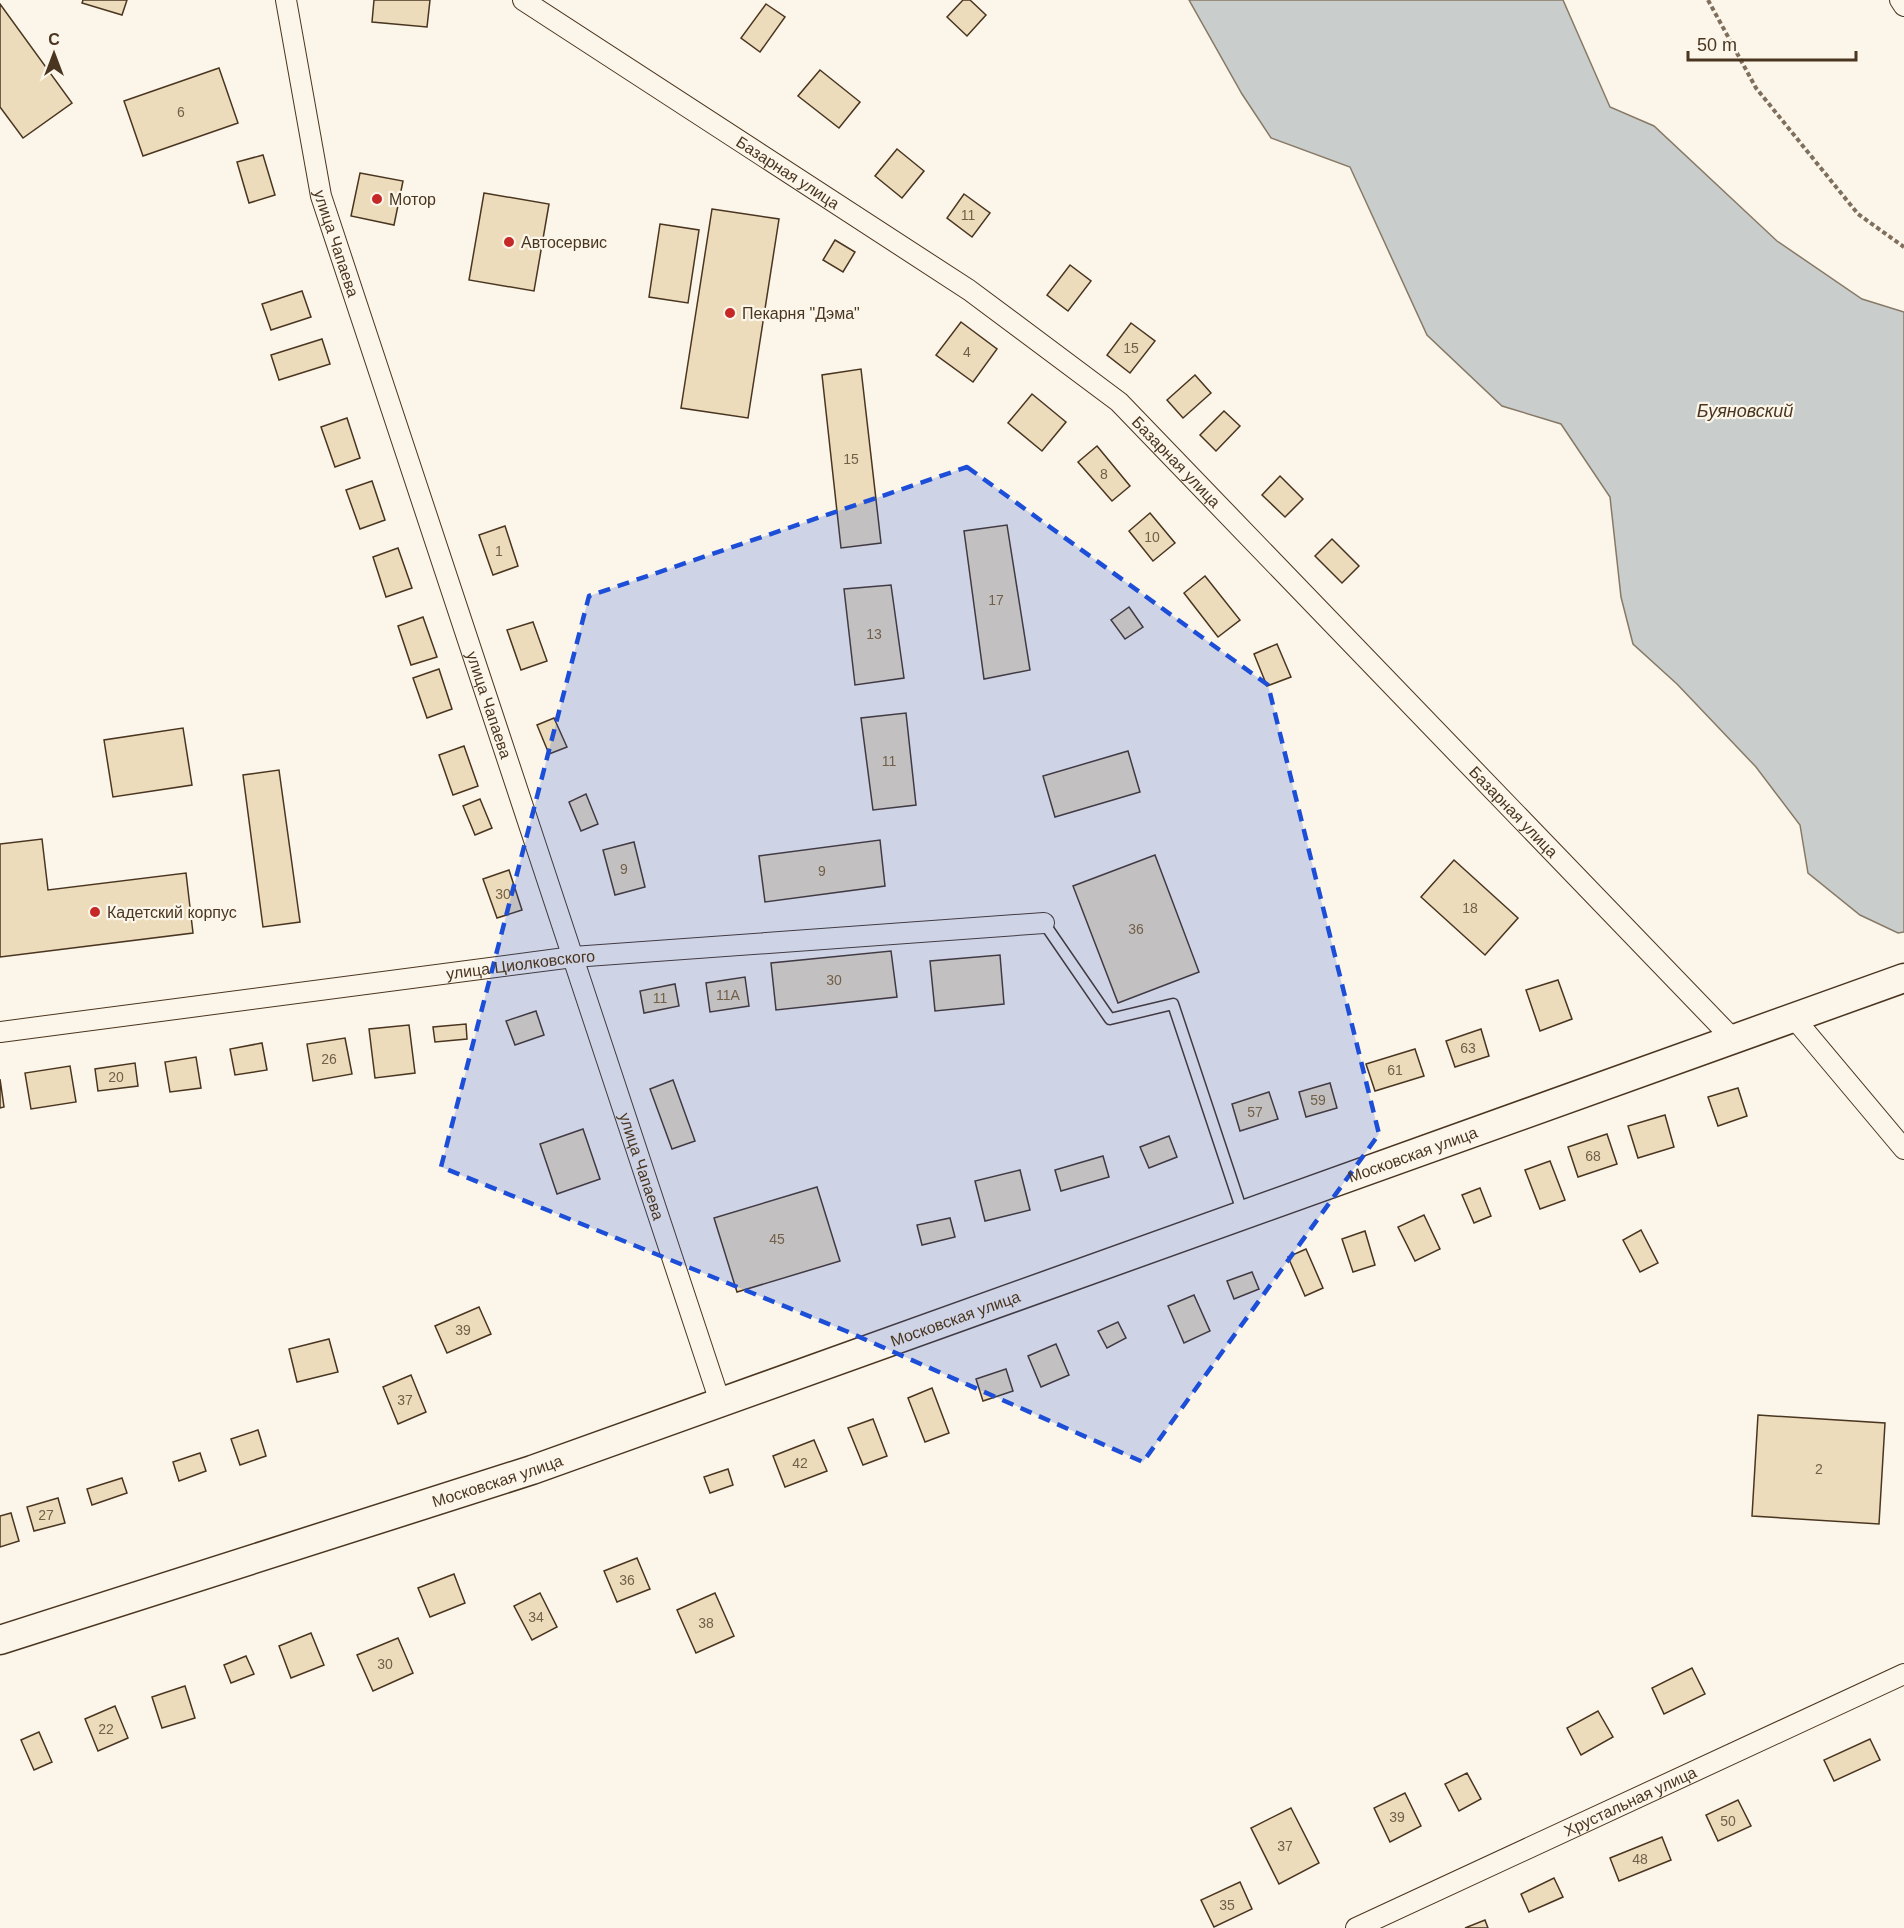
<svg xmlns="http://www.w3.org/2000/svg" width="1904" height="1928" font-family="Arial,sans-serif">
	<rect width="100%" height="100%" fill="#fbf6e9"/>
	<polygon fill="#c9cecd" stroke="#887966" stroke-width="1.5" points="1189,0 1563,0 1610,107 1654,126 1777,241 1862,299 1904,312 1904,932 1898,933 1860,915 1808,873 1800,825 1756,767 1677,684 1633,644 1621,597 1610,497 1561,424 1502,406 1427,335 1350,167 1271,138 1242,94"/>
	<g fill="#ecdcbc" stroke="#4a3520" stroke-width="1.5">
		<polygon points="83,0 127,0 122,15 82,3"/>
		<polygon points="374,0 430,0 427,27 372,22"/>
		<polygon points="963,0 970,0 986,15 967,36 947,17"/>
		<polygon points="0,4 72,103 23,138 0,107"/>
		<polygon points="766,4 785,17 760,52 741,38"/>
		<polygon points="219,68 238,123 143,156 124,101"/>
		<polygon points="820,70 860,102 839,128 798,96"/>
		<polygon points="897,149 924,171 902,198 875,176"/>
		<polygon points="263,155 275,195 249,203 237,162"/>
		<polygon points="360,173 403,181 394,225 351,216"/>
		<polygon points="484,193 549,204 534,291 469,280"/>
		<polygon points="964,194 990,213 972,237 947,218"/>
		<polygon points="712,209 779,219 748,418 681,408"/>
		<polygon points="660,224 699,230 688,303 649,297"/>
		<polygon points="835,240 855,252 843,272 823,260"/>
		<polygon points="1070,265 1091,281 1068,311 1047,295"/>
		<polygon points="302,291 311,317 271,330 262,304"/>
		<polygon points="961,322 997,349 973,382 936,355"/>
		<polygon points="1131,323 1155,341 1130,373 1107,355"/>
		<polygon points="322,339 330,364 279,380 271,355"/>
		<polygon points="861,369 881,543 841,548 822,375"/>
		<polygon points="1195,375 1211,393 1183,418 1167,400"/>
		<polygon points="1032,394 1066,422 1042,451 1008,423"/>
		<polygon points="1224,411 1240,426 1216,451 1200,435"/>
		<polygon points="347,418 360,458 335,467 321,427"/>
		<polygon points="1097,446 1130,486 1112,501 1078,462"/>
		<polygon points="1280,476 1303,499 1285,517 1262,495"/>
		<polygon points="372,481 385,520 360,529 346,490"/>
		<polygon points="1150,513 1175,543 1153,561 1129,531"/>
		<polygon points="1007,525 1030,670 984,679 964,531"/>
		<polygon points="505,526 518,566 493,575 479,535"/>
		<polygon points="1332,539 1359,566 1342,583 1315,556"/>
		<polygon points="398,548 412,588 386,597 373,557"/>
		<polygon points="1205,576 1240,620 1218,637 1184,593"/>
		<polygon points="891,585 904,678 855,685 844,589"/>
		<polygon points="1129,607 1143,627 1125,639 1111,620"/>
		<polygon points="423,617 437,657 411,665 398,626"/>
		<polygon points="533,622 547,661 521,670 507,630"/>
		<polygon points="1277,644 1291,677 1267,686 1254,654"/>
		<polygon points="439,669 452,709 427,718 413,678"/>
		<polygon points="906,713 916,805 873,810 861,718"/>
		<polygon points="554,718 567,747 549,754 537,725"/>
		<polygon points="183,728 192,785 113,797 104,740"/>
		<polygon points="464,746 478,786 453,795 439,755"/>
		<polygon points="1128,751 1140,792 1055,817 1043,776"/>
		<polygon points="279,770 300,922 263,927 243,775"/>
		<polygon points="586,794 598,824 581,831 569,802"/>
		<polygon points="480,799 492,828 475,835 463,806"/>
		<polygon points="42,839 48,890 186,873 193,933 0,957 0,844"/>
		<polygon points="880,840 885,886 765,902 759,856"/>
		<polygon points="634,842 645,887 615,895 603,850"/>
		<polygon points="1155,855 1199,972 1118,1003 1073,886"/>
		<polygon points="1454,860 1518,918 1485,955 1421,897"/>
		<polygon points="509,870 522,910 497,918 483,879"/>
		<polygon points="891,951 897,997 776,1010 771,963"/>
		<polygon points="1000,955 1004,1004 935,1011 930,961"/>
		<polygon points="745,977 749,1006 710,1012 706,983"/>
		<polygon points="1558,980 1572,1019 1540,1031 1526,990"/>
		<polygon points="675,984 679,1006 644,1013 640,991"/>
		<polygon points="536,1011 544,1035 515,1045 506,1021"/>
		<polygon points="466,1024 467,1039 435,1042 433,1027"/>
		<polygon points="409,1025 415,1073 375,1078 369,1029"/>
		<polygon points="1481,1029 1489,1056 1455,1067 1446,1041"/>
		<polygon points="345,1038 352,1074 313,1081 307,1044"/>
		<polygon points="262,1043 267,1070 235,1075 230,1049"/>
		<polygon points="1415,1049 1424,1076 1375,1091 1366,1064"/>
		<polygon points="196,1057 201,1088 170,1092 165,1062"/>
		<polygon points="135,1063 138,1086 98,1091 95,1069"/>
		<polygon points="70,1066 76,1102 31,1109 25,1073"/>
		<polygon points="0,1079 4,1107 0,1108"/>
		<polygon points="673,1080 695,1141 672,1149 650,1089"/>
		<polygon points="1330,1083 1337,1108 1306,1117 1299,1092"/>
		<polygon points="1738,1088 1747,1116 1718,1126 1708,1097"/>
		<polygon points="1269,1092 1278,1119 1240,1131 1232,1104"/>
		<polygon points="1665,1115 1674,1147 1638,1158 1628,1126"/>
		<polygon points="583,1129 600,1179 557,1194 540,1144"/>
		<polygon points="1607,1134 1617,1164 1578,1177 1568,1147"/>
		<polygon points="1169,1136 1177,1157 1149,1168 1140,1147"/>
		<polygon points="1103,1156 1109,1177 1061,1191 1055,1170"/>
		<polygon points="1550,1161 1565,1200 1540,1209 1525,1170"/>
		<polygon points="1020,1170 1030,1210 985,1221 975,1181"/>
		<polygon points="817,1187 840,1261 737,1292 714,1218"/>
		<polygon points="1480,1188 1491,1216 1474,1223 1462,1195"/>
		<polygon points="1424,1215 1440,1249 1415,1261 1398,1227"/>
		<polygon points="950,1218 955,1237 922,1245 917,1225"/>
		<polygon points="1641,1230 1658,1263 1640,1272 1623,1240"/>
		<polygon points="1365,1231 1375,1265 1353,1272 1342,1239"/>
		<polygon points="1306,1249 1323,1288 1305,1296 1288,1257"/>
		<polygon points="1252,1272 1259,1289 1234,1299 1227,1281"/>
		<polygon points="1194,1295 1210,1331 1184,1343 1168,1306"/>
		<polygon points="479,1307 491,1334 447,1353 435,1326"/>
		<polygon points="1118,1322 1126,1338 1107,1348 1098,1331"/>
		<polygon points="329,1339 338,1372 297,1382 289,1349"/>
		<polygon points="1056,1344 1069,1375 1041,1387 1028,1356"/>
		<polygon points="1006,1369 1013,1391 983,1401 976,1379"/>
		<polygon points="411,1375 426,1412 398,1424 383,1387"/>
		<polygon points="932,1388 949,1433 925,1442 908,1398"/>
		<polygon points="1758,1415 1885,1423 1879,1524 1752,1516"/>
		<polygon points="873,1419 887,1456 863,1465 848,1428"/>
		<polygon points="258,1430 266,1456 240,1465 231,1439"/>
		<polygon points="814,1440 827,1471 785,1487 773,1456"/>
		<polygon points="200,1453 206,1471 179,1481 173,1462"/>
		<polygon points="728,1469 733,1485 710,1493 704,1477"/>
		<polygon points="122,1478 127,1493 92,1505 87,1489"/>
		<polygon points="58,1498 65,1523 34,1531 27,1507"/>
		<polygon points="11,1513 19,1541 0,1547 0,1516"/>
		<polygon points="637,1558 650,1589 617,1602 604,1571"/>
		<polygon points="454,1574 465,1603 430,1617 418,1588"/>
		<polygon points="540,1593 557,1627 532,1640 514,1606"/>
		<polygon points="715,1593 734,1636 696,1653 677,1610"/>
		<polygon points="311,1633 324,1665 291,1678 279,1646"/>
		<polygon points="398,1638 413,1673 373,1691 357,1655"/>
		<polygon points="246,1656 254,1674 231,1683 224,1665"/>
		<polygon points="1692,1668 1705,1694 1664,1714 1652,1688"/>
		<polygon points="185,1686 195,1718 162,1728 152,1697"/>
		<polygon points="115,1706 128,1738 98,1751 85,1719"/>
		<polygon points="1598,1711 1613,1737 1581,1755 1567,1728"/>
		<polygon points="39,1732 52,1762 34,1770 21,1740"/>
		<polygon points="1870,1739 1880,1760 1834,1781 1824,1760"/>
		<polygon points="1467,1773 1481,1799 1459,1811 1445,1784"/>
		<polygon points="1405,1793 1421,1826 1390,1842 1374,1808"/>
		<polygon points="1738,1800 1751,1826 1718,1841 1706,1815"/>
		<polygon points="1291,1808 1319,1863 1279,1884 1251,1828"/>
		<polygon points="1662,1837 1671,1860 1619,1881 1610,1858"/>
		<polygon points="1554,1878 1563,1897 1529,1912 1521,1894"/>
		<polygon points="1240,1882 1252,1909 1214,1927 1201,1900"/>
		<polygon points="1485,1920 1488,1928 1465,1928"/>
	</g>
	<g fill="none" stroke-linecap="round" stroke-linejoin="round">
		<g stroke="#4a3520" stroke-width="13">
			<polyline id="lane" points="1044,923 1110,1019 1173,1004 1243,1214"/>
		</g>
		<g stroke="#4a3520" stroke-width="22">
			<g id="street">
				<path id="s1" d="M286 0 321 196 720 1402"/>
				<path id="s2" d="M523 0 969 290 1119 402 1733 1039"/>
				<polyline points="1900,0 1904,6"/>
				<polyline points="1794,1018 1904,1149"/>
				<path id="s3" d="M0 1032 573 957 1044 923"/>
				<path id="s4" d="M1356 1928 1904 1674"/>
			</g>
		</g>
		<g stroke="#4a3520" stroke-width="31">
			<g id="secondary">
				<path id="s5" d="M0 1640 532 1470 1904 978"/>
			</g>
		</g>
		<polyline stroke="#7f6f5c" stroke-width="4" stroke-dasharray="4.5 3" stroke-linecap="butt" points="1708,0 1756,88 1858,214 1904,247"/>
		<use href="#lane" stroke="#fbf6e9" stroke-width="10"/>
		<use href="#street" stroke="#fbf6e9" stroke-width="20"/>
		<use href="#secondary" stroke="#fbf6e9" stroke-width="28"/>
	</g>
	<path fill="#1d4ed8" fill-opacity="0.2" stroke="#1d4ed8" stroke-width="4.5" stroke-dasharray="12 8" stroke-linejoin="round" d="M967 467 1268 685 1379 1134 1143 1462 846 1331 441 1167 589 596Z"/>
	<g fill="#c62828" stroke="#fbf6e9" stroke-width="2">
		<circle cx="377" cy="199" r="6"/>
		<circle cx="509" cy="242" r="6"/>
		<circle cx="730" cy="313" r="6"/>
		<circle cx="95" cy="912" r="6"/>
	</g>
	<g text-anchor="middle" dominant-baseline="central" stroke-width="4.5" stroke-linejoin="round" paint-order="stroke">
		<g font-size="14" fill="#725f47">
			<text x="181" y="112">6</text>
			<text x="968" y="215">11</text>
			<text x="1131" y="348">15</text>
			<text x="967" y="352">4</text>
			<text x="851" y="459">15</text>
			<text x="1104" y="474">8</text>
			<text x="1152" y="537">10</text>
			<text x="499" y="551">1</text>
			<text x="996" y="600">17</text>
			<text x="874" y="634">13</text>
			<text x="889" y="761">11</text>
			<text x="624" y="869">9</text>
			<text x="822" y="871">9</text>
			<text x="503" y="894">30</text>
			<text x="1470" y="908">18</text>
			<text x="1136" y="929">36</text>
			<text x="834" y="980">30</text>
			<text x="728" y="995">11А</text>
			<text x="660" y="998">11</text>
			<text x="1468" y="1048">63</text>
			<text x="329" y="1059">26</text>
			<text x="1395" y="1070">61</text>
			<text x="116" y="1077">20</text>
			<text x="1318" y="1100">59</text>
			<text x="1255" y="1112">57</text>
			<text x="1593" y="1156">68</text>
			<text x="777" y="1239">45</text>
			<text x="463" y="1330">39</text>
			<text x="405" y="1400">37</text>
			<text x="800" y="1463">42</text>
			<text x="1819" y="1469">2</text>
			<text x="46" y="1515">27</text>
			<text x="627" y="1580">36</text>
			<text x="536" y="1617">34</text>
			<text x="706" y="1623">38</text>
			<text x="385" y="1664">30</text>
			<text x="106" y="1729">22</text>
			<text x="1397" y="1817">39</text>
			<text x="1728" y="1821">50</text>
			<text x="1285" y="1846">37</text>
			<text x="1640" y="1859">48</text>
			<text x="1227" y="1905">35</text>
		</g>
		<g font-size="16" fill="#4a3520" stroke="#fbf6e9">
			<text stroke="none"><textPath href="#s2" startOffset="316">Базарная улица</textPath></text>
			<text stroke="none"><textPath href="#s1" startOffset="249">улица Чапаева</textPath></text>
			<text stroke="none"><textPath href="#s2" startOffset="802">Базарная улица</textPath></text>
			<text stroke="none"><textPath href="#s1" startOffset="735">улица Чапаева</textPath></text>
			<text stroke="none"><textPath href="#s2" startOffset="1288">Базарная улица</textPath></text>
			<text stroke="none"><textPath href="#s3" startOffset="525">улица Циолковского</textPath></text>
			<text stroke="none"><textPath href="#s5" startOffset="1494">Московская улица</textPath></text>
			<text stroke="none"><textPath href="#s1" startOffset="1221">улица Чапаева</textPath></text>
			<text stroke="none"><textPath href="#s5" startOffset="1008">Московская улица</textPath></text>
			<text stroke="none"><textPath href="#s5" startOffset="522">Московская улица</textPath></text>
			<text stroke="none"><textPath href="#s4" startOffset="302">Хрустальная улица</textPath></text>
		</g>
		<g font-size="16" fill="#4a3520" stroke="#fbf6e9" text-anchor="start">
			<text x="389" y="199">Мотор</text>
			<text x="521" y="242">Автосервис</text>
			<text x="742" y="313">Пекарня "Дэма"</text>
			<text x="107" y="912">Кадетский корпус</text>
		</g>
		<g font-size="18" font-style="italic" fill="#4a3520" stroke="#fbf6e9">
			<text x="1745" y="411">Буяновский</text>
		</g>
	</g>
	<g transform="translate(54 54)" stroke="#fbf6e9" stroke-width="4.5" paint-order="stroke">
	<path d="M0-4.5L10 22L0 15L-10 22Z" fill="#4a3520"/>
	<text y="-9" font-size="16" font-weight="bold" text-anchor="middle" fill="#4a3520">С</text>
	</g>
	<path d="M1688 51v9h168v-9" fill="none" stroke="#4a3520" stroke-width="3"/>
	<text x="1697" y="51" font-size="18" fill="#4a3520" stroke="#fbf6e9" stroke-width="4.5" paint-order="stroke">50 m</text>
</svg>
